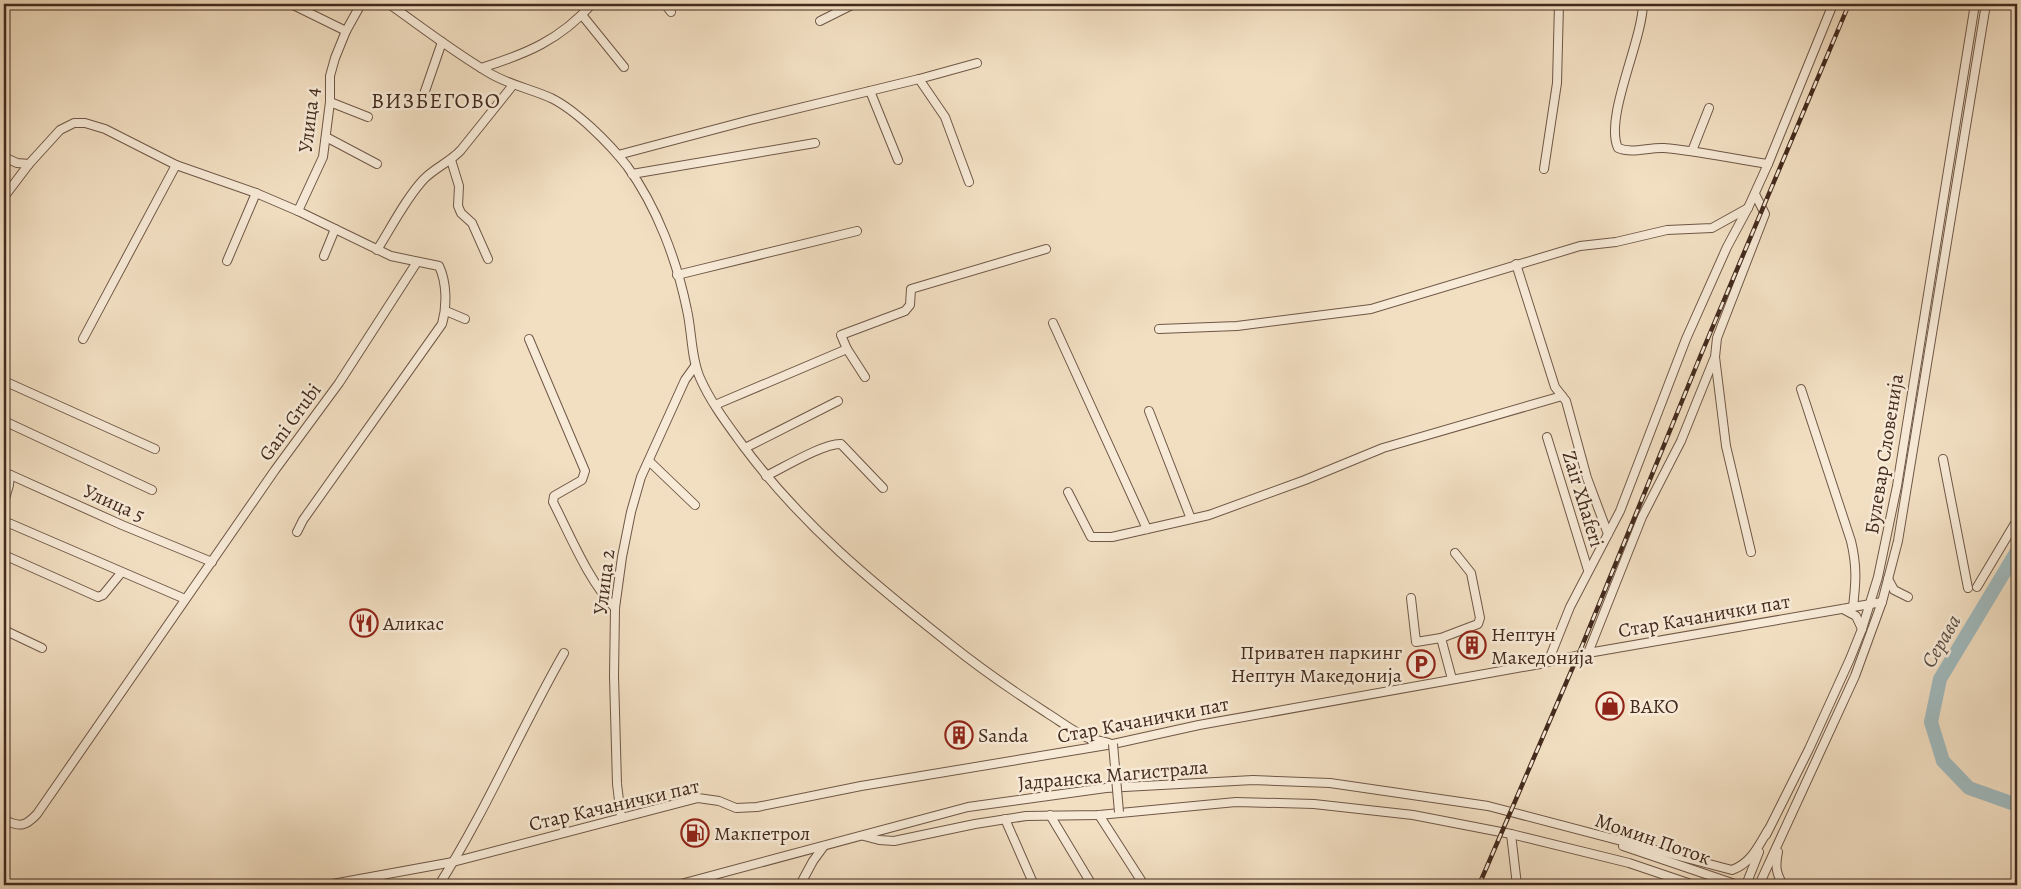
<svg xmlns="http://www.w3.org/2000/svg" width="2021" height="889" font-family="Alegreya,serif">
	<rect width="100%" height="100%" fill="#f2dfc2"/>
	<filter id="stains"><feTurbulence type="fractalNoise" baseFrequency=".004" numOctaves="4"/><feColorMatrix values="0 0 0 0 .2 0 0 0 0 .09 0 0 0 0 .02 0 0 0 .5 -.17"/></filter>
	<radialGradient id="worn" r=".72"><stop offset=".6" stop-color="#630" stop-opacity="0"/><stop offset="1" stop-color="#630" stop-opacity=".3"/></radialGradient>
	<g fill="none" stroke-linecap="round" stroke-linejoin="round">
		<polyline stroke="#a0babe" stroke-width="14" points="2017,551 1940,679 1931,722 1943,761 1969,788 2017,805"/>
		<g stroke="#6f5746" stroke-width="10">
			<g id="minor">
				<polyline points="291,4 346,31"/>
				<path d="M389 4C423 28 455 53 491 74 510 85 531 89 551 98 576 110 610 144 627 166 657 207 677 261 687 310 692 332 691 358 700 378 711 403 728 425 744 447 803 526 873 583 950 644 981 669 1013 691 1047 713 1060 721 1074 732 1088 738 1095 740 1103 741 1109 743"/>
				<polyline points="665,4 671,12"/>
				<path d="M1643 4C1642 42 1604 118 1618 148 1632 154 1649 147 1664 148 1699 151 1733 159 1768 164"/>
				<polyline points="582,15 624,67"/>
				<polyline points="820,21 854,4"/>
				<path d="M481 68C526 54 560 40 592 4"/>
				<polyline points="919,79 977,63"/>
				<polyline points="870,91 898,160"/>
				<polyline points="424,94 442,42"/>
				<polyline points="330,102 368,117"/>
				<polyline points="326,137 377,164"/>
				<polyline points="1692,151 1709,108"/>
				<polyline points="618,155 750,120 919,79 945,117 969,182"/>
				<polyline points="4,157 17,163 29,164"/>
				<polyline points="451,160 459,186 458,206 461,213 472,223 488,259"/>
				<polyline points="1544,169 1557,83 1559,4"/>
				<polyline points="632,174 815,143"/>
				<path d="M4 197 29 164 60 130 74 123H85L105 129 176 165 256 193 298 211 391 256 439 266C447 283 447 306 442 324L303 520 297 532"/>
				<polyline points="298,211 323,157 330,102 330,76 335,58 346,31 361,4"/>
				<path d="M377 250C391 228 406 198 424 179 436 167 450 162 461 150L513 85"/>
				<polyline points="324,256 335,229"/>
				<polyline points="227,261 256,193"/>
				<polyline points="1516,264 1555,387 1566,401 1587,478 1608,534"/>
				<polyline points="677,275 857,231"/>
				<polyline points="446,311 465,319"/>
				<polyline points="1053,323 1147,529"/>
				<polyline points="1159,329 1237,326 1371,309 1580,246 1616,242 1667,230 1712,228 1748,208"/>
				<polyline points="83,339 176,165"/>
				<path d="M529 339 585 471 582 480 554 496 553 502C570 535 589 582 615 608"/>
				<polyline points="865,377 847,349 841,335 905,311 910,305 911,289 1046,249"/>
				<polyline points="4,381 155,449"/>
				<path d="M1801 389 1851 541C1857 566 1856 582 1853 607"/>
				<polyline points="715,405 847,349"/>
				<polyline points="1149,411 1191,519"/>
				<polyline points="4,421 152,490"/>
				<polyline points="1547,437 1588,570"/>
				<polyline points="745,448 838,401"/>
				<polyline points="1943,459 1968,588"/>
				<polyline points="649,461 695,505"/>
				<polyline points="4,472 122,525 212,562"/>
				<path d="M766 476C783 468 824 443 841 444L883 488"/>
				<polyline points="1068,492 1091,537 1112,537 1209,515 1305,480 1383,448 1562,396"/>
				<polyline points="4,502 9,485 10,475"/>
				<polyline points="4,521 185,599"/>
				<polyline points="1751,552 1726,446 1715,357 1717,338 1765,214 1755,194"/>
				<polyline points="4,555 98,597 103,595 121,573"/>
				<polyline points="1888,579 1894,590 1908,597"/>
				<polyline points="1977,587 2017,520"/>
				<polyline points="1411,598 1416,642 1441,638 1478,624 1480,618 1471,573 1455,553"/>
				<polyline points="1843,609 1856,616 1862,629"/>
				<polyline points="4,630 42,648"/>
				<polyline points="1441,638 1452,679"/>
				<polyline points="1588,653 1642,517 1681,441 1714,359"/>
				<polyline points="1548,662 1570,607 1620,511 1686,339 1727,247 1748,208 1768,164 1833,4"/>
				<polyline points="1050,815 1092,885"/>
				<polyline points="1099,815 1144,885"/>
				<polyline points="621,817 617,784 614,676 615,608 622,557 631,512 641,477 685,380 695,366"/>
				<polyline points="1005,819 1034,885"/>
				<path d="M4 820C20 827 25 827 37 814L275 470 339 383 417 262"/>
				<polyline points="1511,834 1517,885"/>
				<polyline points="1766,835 1809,749 1850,659 1862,629 1878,577 1897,486 1975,4"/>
				<polyline points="864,836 879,840 894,841 975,824 1026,816 1099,815 1236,802 1314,804 1413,815 1511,834 1629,863 1694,885"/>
				<polyline points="1623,846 1738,885"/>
				<path d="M1778 852C1775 866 1776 873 1783 885"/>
				<polyline points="327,885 453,862 698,798 719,801 736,808 757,807 861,786 1113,744 1199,725 1540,664 1588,653 1882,602"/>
				<path d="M439 885C486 811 520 730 564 653"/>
				<path d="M677 885 968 807 1106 788 1253 780 1330 783 1488 806 1732 870C1751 863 1758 847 1768 830"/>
				<polyline points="800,885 813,861 824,846"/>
				<polyline points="1746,885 1759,852"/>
				<polyline points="1759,885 1855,676 1882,602 1898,541 1986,4"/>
			</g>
		</g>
		<use href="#minor" stroke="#f7ead7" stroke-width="8"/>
		<g stroke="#432a1d" stroke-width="4.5">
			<polyline id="rail" points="1479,885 1582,646 1700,357 1849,4"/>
		</g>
		<use href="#rail" stroke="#f7ead7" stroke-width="2.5" stroke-dasharray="8" stroke-linecap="butt"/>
		<g stroke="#6f5746" stroke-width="10" stroke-linecap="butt">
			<polyline id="minor-bridge" points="1113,744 1119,812"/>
		</g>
		<use href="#minor-bridge" stroke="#f7ead7" stroke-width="8"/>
	</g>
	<defs>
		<g id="restaurant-ring" transform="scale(1.4375)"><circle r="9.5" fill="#f7ead7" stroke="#8f2418" stroke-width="1.5"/><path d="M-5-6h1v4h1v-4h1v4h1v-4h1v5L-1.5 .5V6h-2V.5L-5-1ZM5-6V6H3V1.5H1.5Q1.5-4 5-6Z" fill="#8f2418"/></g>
		<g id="building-ring" transform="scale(1.4375)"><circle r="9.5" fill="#f7ead7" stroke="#8f2418" stroke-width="1.5"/><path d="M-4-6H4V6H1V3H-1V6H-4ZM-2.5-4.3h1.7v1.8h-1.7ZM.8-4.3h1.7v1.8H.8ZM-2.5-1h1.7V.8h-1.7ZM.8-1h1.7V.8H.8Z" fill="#8f2418"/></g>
		<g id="parking-ring" transform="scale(1.4375)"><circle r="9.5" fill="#f7ead7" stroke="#8f2418" stroke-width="1.5"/><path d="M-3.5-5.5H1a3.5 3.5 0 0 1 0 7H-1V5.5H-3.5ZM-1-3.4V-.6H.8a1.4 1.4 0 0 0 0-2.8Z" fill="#8f2418"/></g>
		<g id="shop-ring" transform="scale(1.4375)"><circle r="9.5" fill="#f7ead7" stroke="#8f2418" stroke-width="1.5"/><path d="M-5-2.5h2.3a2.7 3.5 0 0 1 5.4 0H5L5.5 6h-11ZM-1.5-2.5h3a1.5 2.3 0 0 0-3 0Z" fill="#8f2418"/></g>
		<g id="fuel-ring" transform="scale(1.4375)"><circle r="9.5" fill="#f7ead7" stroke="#8f2418" stroke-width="1.5"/><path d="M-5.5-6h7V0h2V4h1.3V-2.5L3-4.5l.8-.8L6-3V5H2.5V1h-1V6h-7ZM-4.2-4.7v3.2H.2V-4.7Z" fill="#8f2418"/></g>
	</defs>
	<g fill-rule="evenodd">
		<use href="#restaurant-ring" x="364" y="623"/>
		<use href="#building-ring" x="1472" y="645"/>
		<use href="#parking-ring" x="1421" y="664"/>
		<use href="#shop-ring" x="1610" y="706"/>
		<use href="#building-ring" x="959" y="735"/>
		<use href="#fuel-ring" x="695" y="833"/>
	</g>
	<g text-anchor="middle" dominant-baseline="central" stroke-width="5" stroke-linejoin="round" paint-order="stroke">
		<g font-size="20" fill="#432a1d" stroke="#f7ead7">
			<text transform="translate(309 120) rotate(-83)">Улица 4</text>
			<text transform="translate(290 422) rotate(-54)">Gani Grubi</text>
			<text transform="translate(1884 454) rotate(-81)">Булевар Словенија</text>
			<text transform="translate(1583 499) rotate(73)">Zair Xhaferi</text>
			<text transform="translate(114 503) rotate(24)">Улица 5</text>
			<text transform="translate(604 582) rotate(-83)">Улица 2</text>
			<text transform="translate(1704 616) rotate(-10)">Стар Качанички пат</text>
			<text transform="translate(1143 720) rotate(-11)">Стар Качанички пат</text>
			<text transform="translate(1113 775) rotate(-5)">Јадранска Магистрала</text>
			<text transform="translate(614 805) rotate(-13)">Стар Качанички пат</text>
			<text transform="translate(1653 839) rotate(19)">Момин Поток</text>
		</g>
		<g font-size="20" fill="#432a1d" stroke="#f7ead7" text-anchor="start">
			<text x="383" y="623">Аликас</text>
			<text x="1491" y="634">Нептун<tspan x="1491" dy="23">Македонија</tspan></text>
			<text x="1402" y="652" text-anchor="end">Приватен паркинг<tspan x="1402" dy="23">Нептун Македонија</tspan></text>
			<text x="1629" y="706">BAKO</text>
			<text x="978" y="735">Sanda</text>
			<text x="714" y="833">Макпетрол</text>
		</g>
		<g font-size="21" font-style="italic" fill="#5a4e45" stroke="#f7ead7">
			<text transform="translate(1941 641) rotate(-60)">Серава</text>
		</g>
		<g font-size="22" letter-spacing="1" fill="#432a1d" stroke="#f7ead7">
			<text x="436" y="101">ВИЗБЕГОВО</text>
		</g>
	</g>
	<rect width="2021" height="889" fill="none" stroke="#f2dfc2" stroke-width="20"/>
	<rect x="5" y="5" width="2011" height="879" fill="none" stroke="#432a1d" stroke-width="2.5"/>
	<rect x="10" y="10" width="2001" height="869" fill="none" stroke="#432a1d"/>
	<rect width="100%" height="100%" filter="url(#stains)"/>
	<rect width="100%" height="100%" fill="url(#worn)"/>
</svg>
